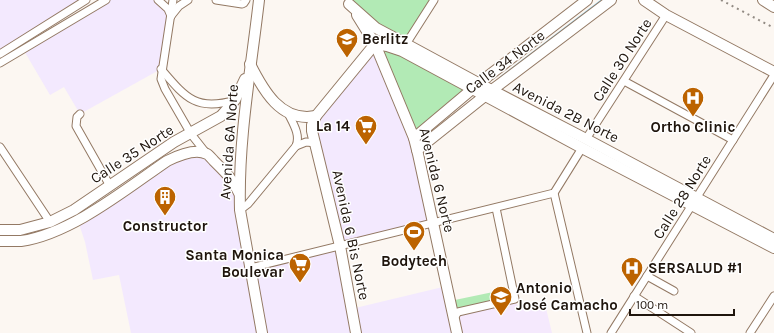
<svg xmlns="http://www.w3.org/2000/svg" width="774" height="333" font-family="Karla,sans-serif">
	<rect width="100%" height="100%" fill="#fcf7f2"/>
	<g fill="#f3e9fe">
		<polygon points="0,0 86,0 0,54"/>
		<polygon points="106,0 158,0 168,9 161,69 80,114 64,87 50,95 23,49"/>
		<polygon points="375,44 414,138 433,223 340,246 351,309 447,286 457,333 131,333 119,275 93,280 85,242 78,221 167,161 206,153 235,184 250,268 339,246 312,128"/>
	</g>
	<polygon fill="#f5e9fd" points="515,299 519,310 545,304 552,333 457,333 458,312"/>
	<g fill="#b2eab5">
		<polygon points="346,0 434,0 406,44"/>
		<polygon points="380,44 472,89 418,135"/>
		<polygon points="513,288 515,299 458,312 450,301"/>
	</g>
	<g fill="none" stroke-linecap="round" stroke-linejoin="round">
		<polyline stroke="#88d3f7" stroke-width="2" points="501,77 602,0"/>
		<g stroke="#937964" stroke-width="9">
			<g id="street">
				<polyline points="158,0 168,9 171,16"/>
				<polyline points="173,0 161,79 165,89 191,134 206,153"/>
				<polyline points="216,0 242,4 244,3 246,0"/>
				<polyline points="171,16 179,6 188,0"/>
				<polyline points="406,44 434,0"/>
				<polyline points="0,54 86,0"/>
				<polyline points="0,63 106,0"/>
				<path d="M161 69C185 97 196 112 235 100"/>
				<polyline points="624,81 733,140"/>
				<polyline points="80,114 77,117 76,126 110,186"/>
				<polyline points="586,139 666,15"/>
				<polyline points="296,146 306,142 316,143"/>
				<polyline points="0,147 50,222"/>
				<polyline points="554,193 587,333"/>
				<path d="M240 210 248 204 296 146C301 134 292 122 287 111"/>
				<polyline points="250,268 554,193 582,148"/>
				<polyline points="647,276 674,291"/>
				<polyline points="634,296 691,333"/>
				<polyline points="454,318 458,312 515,299 496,208"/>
				<polyline points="611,333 774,75"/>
				<polyline points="750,333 774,296"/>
			</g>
		</g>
		<g stroke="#937964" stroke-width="12">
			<g id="secondary">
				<path d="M259 0C251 70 238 139 240 210L262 333"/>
				<polyline points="644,0 666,15 774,72"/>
				<polyline points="763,0 774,7"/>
				<polyline points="349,4 376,28 406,44 478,83 586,139 774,239"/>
				<polyline points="357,15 375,44 414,138 418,154 457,333"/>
				<polyline points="375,44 387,46 402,51 582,148 774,248"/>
				<path d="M250 64C263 90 281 123 316 116"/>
				<polyline points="414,138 483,80 587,0"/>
				<polyline points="417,150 496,87 611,0"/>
				<polyline points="0,230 20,230 50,222 74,210 174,142 221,116 235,100 245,79"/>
				<path d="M0 241C7 241 14 241 21 241 71 234 126 189 167 161 177 156 196 148 207 154 209 155 212 159 214 161 224 171 233 179 239 193"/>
				<polyline points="356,333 340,246 312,131 312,125 316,116 375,44"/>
			</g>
		</g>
		<use href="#street" stroke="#fff" stroke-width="7"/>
		<use href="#secondary" stroke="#fff" stroke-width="10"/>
		<polyline stroke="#918a83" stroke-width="2" stroke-dasharray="2 4" stroke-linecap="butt" points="721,0 774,28"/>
	</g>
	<defs>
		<g id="university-pin" transform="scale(1.15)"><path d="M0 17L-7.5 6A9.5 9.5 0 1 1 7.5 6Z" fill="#bc6300" stroke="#fff"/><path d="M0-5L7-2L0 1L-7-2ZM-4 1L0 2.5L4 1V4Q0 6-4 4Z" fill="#fff"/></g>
		<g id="hospital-pin" transform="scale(1.15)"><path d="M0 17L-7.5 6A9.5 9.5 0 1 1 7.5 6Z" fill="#bc6300" stroke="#fff"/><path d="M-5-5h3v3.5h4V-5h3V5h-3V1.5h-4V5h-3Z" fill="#fff"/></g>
		<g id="supermarket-pin" transform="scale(1.15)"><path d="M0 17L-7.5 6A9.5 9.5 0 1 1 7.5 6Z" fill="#bc6300" stroke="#fff"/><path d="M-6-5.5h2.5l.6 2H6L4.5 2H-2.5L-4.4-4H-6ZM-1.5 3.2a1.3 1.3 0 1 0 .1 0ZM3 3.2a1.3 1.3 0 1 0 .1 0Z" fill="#fff"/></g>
		<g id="building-pin" transform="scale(1.15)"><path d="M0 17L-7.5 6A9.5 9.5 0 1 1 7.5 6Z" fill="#bc6300" stroke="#fff"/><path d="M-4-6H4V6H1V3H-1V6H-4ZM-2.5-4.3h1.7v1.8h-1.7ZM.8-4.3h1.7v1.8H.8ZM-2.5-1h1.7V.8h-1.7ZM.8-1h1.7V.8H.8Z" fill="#fff"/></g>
		<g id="stadium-pin" transform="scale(1.15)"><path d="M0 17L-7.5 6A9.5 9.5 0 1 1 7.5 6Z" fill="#bc6300" stroke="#fff"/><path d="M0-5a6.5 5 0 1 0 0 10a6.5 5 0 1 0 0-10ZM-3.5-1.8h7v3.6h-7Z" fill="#fff"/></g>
	</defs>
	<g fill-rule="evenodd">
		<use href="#university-pin" x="347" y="39"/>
		<use href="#hospital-pin" x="693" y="98"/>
		<use href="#supermarket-pin" x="366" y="126"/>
		<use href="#building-pin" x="165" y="197"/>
		<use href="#stadium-pin" x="414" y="232"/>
		<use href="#supermarket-pin" x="300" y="264"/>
		<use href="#hospital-pin" x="632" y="268"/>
		<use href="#university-pin" x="501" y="297"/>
	</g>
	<g text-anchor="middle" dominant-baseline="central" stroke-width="3" stroke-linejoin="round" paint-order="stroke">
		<g font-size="15" font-weight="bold" fill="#1f150d" stroke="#fff" text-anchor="start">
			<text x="362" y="39">Berlitz</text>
			<text x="350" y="126" text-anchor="end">La 14</text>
			<text x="693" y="127" text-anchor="middle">Ortho Clinic</text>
			<text x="165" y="226" text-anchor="middle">Constructor</text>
			<text x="284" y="255" text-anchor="end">Santa Monica<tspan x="284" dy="17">Boulevar</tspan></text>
			<text x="414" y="261" text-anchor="middle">Bodytech</text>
			<text x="648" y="268">SERSALUD #1</text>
			<text x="516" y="288">Antonio<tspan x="516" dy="17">José Camacho</tspan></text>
		</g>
		<g font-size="15" fill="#1f150d" stroke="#fff">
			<text transform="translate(622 60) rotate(-57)">Calle 30 Norte</text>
			<text transform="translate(505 62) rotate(-37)">Calle 34 Norte</text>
			<text transform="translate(566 112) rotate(27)">Avenida 2B Norte</text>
			<text transform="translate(229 142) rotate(-86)">Avenida 6A Norte</text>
			<text transform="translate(132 154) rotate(-33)">Calle 35 Norte</text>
			<text transform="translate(437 180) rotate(76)">Avenida 6 Norte</text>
			<text transform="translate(682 197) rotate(-58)">Calle 28 Norte</text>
			<text transform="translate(351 235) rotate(78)">Avenida 6 Bis Norte</text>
		</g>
	</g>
	<path d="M630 309v6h104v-6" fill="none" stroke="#1f150d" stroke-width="2"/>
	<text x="636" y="309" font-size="12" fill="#1f150d" stroke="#ffffff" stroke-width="3" paint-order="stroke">100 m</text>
</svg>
